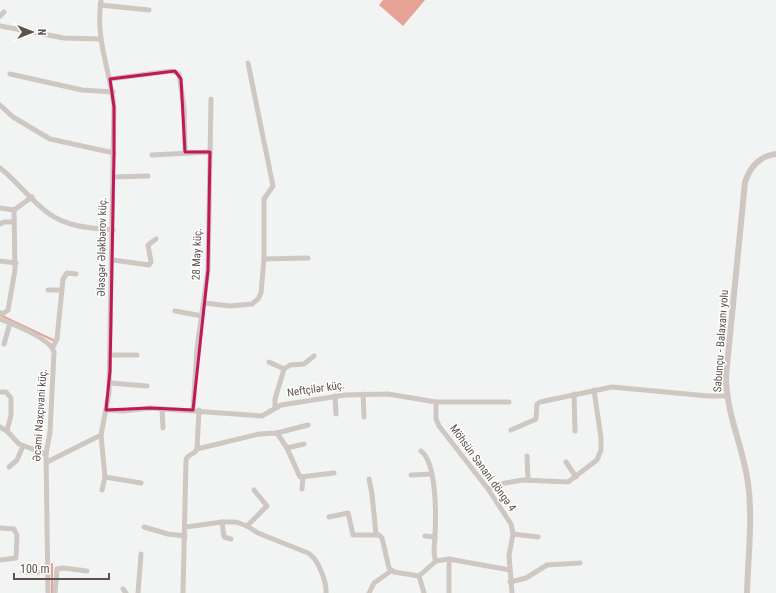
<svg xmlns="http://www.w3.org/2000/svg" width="776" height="593" font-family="'Roboto Condensed',sans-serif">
	<rect width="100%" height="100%" fill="#f2f4f4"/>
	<polygon fill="#e6a395" points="383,0 425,0 403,26 379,5"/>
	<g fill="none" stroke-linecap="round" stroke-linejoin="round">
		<g stroke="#e6a395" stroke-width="2">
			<polyline points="0,315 53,340"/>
			<polyline points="52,593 52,564"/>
		</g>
		<g stroke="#cfc7c1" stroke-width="5">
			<polyline points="100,5 149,10"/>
			<polyline points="0,16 4,12"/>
			<polyline points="0,26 64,38 99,39"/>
			<polyline points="10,74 82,90 113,92"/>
			<polyline points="110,79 171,71 179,74 184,108 185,152"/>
			<polyline points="0,105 13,117 50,139 114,153"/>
			<polyline points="152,155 210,152"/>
			<path d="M0 168C17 181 30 200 48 213 67 227 90 228 113 230"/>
			<polyline points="113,177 148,176"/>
			<polyline points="0,208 14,210"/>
			<polyline points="0,224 4,222 14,222"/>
			<polyline points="264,259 308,258"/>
			<polyline points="113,260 149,265 151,262 148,245 156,239"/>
			<polyline points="0,261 16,263"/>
			<polyline points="48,290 61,290"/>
			<polyline points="204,303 230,306 252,304 258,299 261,293 264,259 264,199 273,186 248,63"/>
			<polyline points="175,311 202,316"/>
			<polyline points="0,313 4,313 8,310 15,270 14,210 32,197"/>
			<path d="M0 319C13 324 51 339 54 352L50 432 46 454 48 593"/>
			<polyline points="4,344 10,323"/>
			<polyline points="53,347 57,339 63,279 67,273 76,274"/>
			<polyline points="111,355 137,355"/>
			<polyline points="269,362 284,369"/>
			<polyline points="110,383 147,386"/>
			<polyline points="0,392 6,392 11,398 11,415 7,431"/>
			<polyline points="363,394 364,417"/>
			<polyline points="574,394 575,431"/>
			<polyline points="335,396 336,414"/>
			<polyline points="436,402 436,419 439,426 488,489 511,524 513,534 509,555 512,593"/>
			<polyline points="275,407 275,399 284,369 290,365 304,364 314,356"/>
			<polyline points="162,409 163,428"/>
			<polyline points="106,410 123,411 150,408 262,416 281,405 345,395 388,394 436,402 509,402"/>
			<polyline points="193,410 197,348 208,270 211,99"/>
			<polyline points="0,427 7,431 19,444 46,454"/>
			<polyline points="511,430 536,419 537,404 540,402 612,387 708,396 727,396"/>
			<polyline points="277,433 308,425"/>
			<polyline points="101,435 105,477 141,483"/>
			<polyline points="287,448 304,444"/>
			<polyline points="197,449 259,434 277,433 287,448 300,477 334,473"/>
			<path d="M421 451C437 463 436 516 435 536 435 544 432 553 436 561"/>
			<polyline points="527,456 528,480"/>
			<path d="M47 462 101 435 109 393 114 107C110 69 95 40 101 0"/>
			<polyline points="566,462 576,477"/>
			<polyline points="9,467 17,460 23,446"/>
			<polyline points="411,475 431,474"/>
			<polyline points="369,479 372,494 376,534"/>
			<polyline points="302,489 303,477"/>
			<polyline points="488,489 505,483 523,480 568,482 597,460 601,450 601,438 594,390"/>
			<polyline points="102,490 105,477"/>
			<polyline points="329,517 348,513 353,535 379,535 382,538 389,568 394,572 419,576 436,561 449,559 510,570"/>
			<polyline points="222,522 224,537 231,539"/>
			<polyline points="247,526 267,506 254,490"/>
			<polyline points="144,527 168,534 185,536"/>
			<path d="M186 527 222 522H236L247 526 258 533 308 553C318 558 327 583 326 593"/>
			<polyline points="0,528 14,529 17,535 16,558 0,560"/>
			<polyline points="513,534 538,537"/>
			<polyline points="425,536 435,537"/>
			<polyline points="449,559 449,592"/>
			<polyline points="23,572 48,572"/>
			<polyline points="419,576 424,593"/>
			<polyline points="510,582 526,578 547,565 580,563"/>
			<polyline points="123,589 126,593"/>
			<polyline points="55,593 57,569 63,568 87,571"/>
			<polyline points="138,593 141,554"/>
			<path d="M183 593 186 460C187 454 195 455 197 449L199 410"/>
			<polyline points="369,593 374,583 391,571"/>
		</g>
		<path stroke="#cfc7c1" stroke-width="6" d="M747 593C748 557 753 519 748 483 743 446 726 414 726 376L745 182C750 167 759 156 776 154"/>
	</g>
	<path fill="none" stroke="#c2185b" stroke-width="3" stroke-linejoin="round" d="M175 71 181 79 185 152H210L208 270 193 410 150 408 106 410 110 371 114 153V107L110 79Z"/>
	<g text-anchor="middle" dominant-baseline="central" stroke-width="3" stroke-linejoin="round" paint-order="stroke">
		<g font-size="11" fill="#5e534b" stroke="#fff">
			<text transform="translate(102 247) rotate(-89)">Ələsgər Ələkbərov küç.</text>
			<text transform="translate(197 254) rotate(-88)">28 May küç.</text>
			<text transform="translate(721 341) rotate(-86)">Sabunçu - Balaxanı yolu</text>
			<text transform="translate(316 389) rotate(-8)">Neftçilər küç.</text>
			<text transform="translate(40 415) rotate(-86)">Əcəmi Naxçıvani küç.</text>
			<text transform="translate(483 468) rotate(54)">Möhsün Sənani döngə 4</text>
		</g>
	</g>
	<g transform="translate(32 32) rotate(90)" stroke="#ffffff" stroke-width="3" paint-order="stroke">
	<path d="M0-3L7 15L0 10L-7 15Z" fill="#5e534b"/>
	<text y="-6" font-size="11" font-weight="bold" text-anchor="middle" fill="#5e534b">N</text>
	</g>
	<path d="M14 573v6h95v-6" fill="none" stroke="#5e534b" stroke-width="2"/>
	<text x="20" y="573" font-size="12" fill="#5e534b" stroke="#ffffff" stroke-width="3" paint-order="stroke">100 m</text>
</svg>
